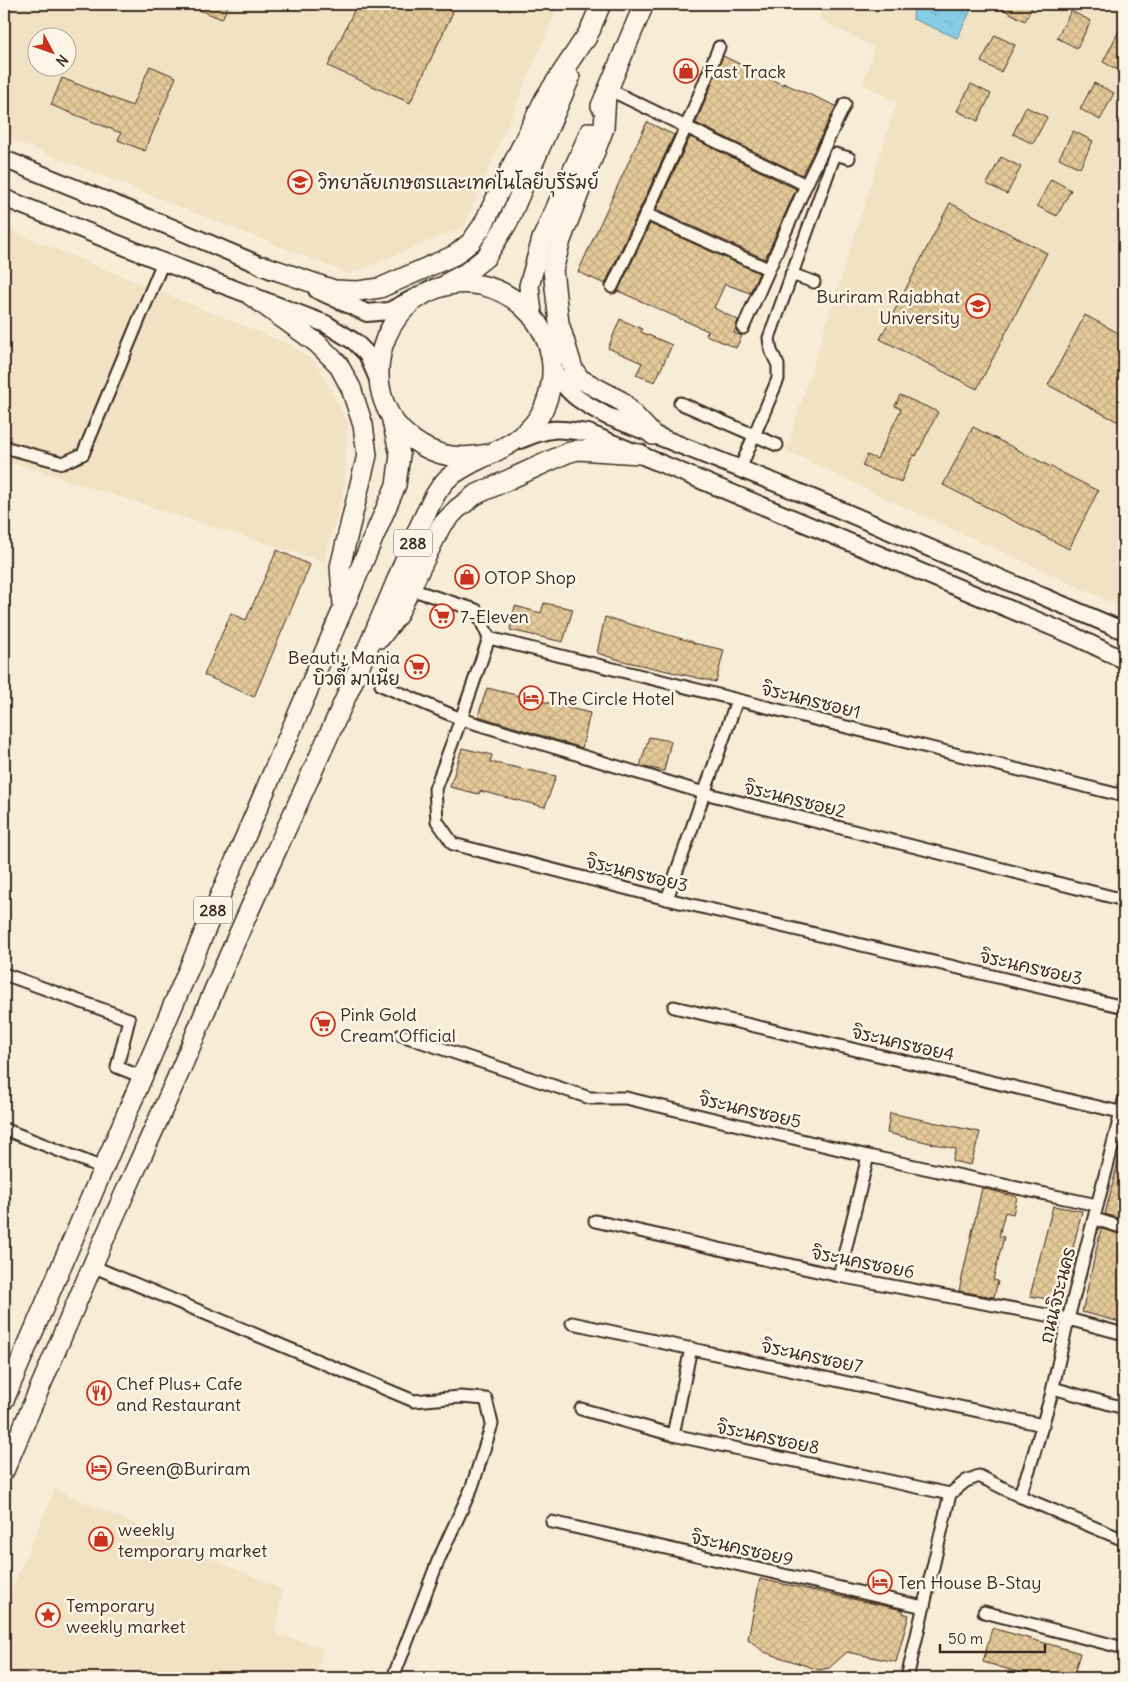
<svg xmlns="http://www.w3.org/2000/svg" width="1128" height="1682" font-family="Delius,'Playpen Sans Thai',sans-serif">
	<defs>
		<pattern id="water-ripples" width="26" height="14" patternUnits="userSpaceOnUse" patternTransform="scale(1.25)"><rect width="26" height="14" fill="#84cde5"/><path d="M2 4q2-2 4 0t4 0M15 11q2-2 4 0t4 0" fill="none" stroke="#73b0c4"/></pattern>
		<pattern id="building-cross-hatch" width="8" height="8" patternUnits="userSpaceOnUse" patternTransform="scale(1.25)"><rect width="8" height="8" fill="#e4c999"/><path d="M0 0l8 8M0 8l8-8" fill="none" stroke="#c4ad83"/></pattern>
	</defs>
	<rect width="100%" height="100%" fill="#f7ecd6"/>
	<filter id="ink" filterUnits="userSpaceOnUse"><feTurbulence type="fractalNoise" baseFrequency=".02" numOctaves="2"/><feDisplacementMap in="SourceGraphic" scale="10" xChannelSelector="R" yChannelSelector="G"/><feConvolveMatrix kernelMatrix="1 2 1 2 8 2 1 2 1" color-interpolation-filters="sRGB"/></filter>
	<g filter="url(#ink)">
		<g fill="#f1e2c4" fill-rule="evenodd">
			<path d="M4 4H559L464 227 349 274 4 137ZM38 38H68V68H38Z"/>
			<polygon points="821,4 1124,4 1124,608 887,499 786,450 897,102 863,85 874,47 819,20"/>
			<polygon points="4,228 291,345 316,362 348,423 344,489 324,562 4,460"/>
			<polygon points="55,1489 283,1590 275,1633 323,1648 316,1678 4,1678 4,1607"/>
		</g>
		<polygon fill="url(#water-ripples)" stroke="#678c95" points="914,4 974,4 957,38 913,19"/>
		<g fill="url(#building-cross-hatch)" stroke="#3b2a1e">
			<polygon points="184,4 229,4 222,19"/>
			<polygon points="357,4 436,4 453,12 410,103 328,66"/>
			<polygon points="993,4 1034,4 1025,21"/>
			<polygon points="1071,11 1091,21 1077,48 1057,38"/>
			<polygon points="1124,21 1124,73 1103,62"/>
			<polygon points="995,35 1015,45 1001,72 981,62"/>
			<polygon points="723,56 783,85 783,83 836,106 802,175 696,123"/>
			<polygon points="150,66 176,77 145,151 118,140 121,133 51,105 62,78 132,106"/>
			<polygon points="1094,83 1114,93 1100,120 1080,109"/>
			<polygon points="971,84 991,94 978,121 957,111"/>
			<polygon points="1026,107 1047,117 1033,144 1013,134"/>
			<polygon points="647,122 674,135 605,284 578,272"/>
			<polygon points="1073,131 1093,141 1080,168 1059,158"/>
			<polygon points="690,137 796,189 765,259 656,210"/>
			<polygon points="1001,157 1021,167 1007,194 987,184"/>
			<polygon points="1051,179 1071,190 1057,216 1037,206"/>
			<polygon points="950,203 1047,253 977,389 880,339"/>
			<polygon points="650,224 759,273 750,293 725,284 714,308 738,320 734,333 742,336 736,348 706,335 708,331 618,291"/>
			<polygon points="1085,315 1124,336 1124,425 1048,385"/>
			<polygon points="620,319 642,329 641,332 672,345 655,382 636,375 642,363 608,348"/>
			<polygon points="900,395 938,412 916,456 913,455 901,482 862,466 867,455 877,459 901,409 895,406"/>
			<polygon points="973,427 1098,491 1069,549 943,485"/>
			<polygon points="277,550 310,565 254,697 204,675 231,613 246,620"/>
			<polygon points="544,603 573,609 563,642 510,630 515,606 541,613"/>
			<polygon points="605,617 693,642 693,643 724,650 716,682 623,661 597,653"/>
			<polygon points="487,688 590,713 582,748 478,716"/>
			<polygon points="649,737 671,741 664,771 640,766"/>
			<polygon points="462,748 492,755 490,762 556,776 545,807 480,791 479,794 450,787"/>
			<polygon points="890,1113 980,1132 971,1165 952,1161 956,1149 887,1133"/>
			<polygon points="1120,1154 1124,1154 1124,1220 1105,1214"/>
			<polygon points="982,1188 1017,1197 1013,1214 1005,1212 999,1236 1004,1237 993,1280 998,1281 994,1297 959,1291"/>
			<polygon points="1053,1206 1082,1211 1060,1301 1030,1296"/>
			<polygon points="1101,1229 1124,1235 1124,1323 1082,1312"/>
			<polygon points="760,1579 903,1610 903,1613 909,1615 896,1662 847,1652 829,1668 819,1670 764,1652 748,1639"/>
			<polygon points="992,1628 1080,1653 1073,1678 1023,1678 1024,1674 983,1662"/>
		</g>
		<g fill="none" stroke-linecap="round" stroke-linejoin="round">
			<g stroke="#3b2a1e" stroke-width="15">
				<g id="minor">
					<polyline points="719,47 686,127 646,214 768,269"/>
					<polyline points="608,89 806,185"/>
					<polyline points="791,274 814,282"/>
					<polyline points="612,287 646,214"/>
					<polyline points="743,328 806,185 845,104"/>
					<polyline points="680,403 777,445"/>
					<polyline points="4,447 63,463 83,454 163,262"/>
					<polyline points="740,469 778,379 778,365 771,351 769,338 835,154 849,158"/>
					<polyline points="410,589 476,610 489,638 461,719 435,789 437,821 453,844 667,899 1124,1007"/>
					<polyline points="489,638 1124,796"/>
					<polyline points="381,685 461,719 704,793 1124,900"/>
					<polyline points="667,899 737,700"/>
					<polyline points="4,974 129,1019 117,1067 142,1077"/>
					<polyline points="674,1007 1124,1113"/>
					<polyline points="401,1035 590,1098 626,1098 868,1156 1097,1205"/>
					<polyline points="4,1129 103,1168"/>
					<polyline points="1095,1219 1124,1228"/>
					<polyline points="595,1221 839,1276 1068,1319 1124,1334"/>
					<polyline points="92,1266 414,1401 460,1397 486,1399 492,1424 472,1487 438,1561 393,1678"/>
					<polyline points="839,1276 868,1156"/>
					<polyline points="572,1323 1043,1425"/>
					<polyline points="1053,1388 1124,1408"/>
					<polyline points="581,1409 673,1435 950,1494"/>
					<polyline points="673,1435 691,1348"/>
					<polyline points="1019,1496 1029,1470 1051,1396 1068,1319 1124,1101"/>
					<polyline points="552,1522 924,1607"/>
					<polyline points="984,1612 1124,1648"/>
					<polyline points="907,1678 950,1494 966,1481 979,1476 1019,1496 1124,1540"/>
				</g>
			</g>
			<g stroke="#3b2a1e" stroke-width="20">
				<g id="secondary">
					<polyline points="4,159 173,228 274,271"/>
					<polyline points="4,198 163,262 326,324 355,342 367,354 378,379"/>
					<polyline points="317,290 367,313 389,311 412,299"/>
					<path d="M553 369C569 396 580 401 607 416L796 491 1124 631"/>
					<path d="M520 440C550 427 557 428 588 433L1074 636 1124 660"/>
				</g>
			</g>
			<g stroke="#3b2a1e" stroke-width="22">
				<g id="primary">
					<polyline points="586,39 601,4"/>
					<polyline points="606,95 604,128 561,240 553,270 559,323 573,369 580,379 621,401 653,435"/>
					<polyline points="601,106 644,4"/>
					<polyline points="264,266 334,290 358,291 380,288 455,255 471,242 483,225 545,98 591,29"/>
					<polyline points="449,282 466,273 486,257 508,222 570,78"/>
					<polyline points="250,295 317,343 338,364 351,388 363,425 367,455 340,567 343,605"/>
					<polyline points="532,313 529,286 542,239 590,132"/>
					<polyline points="380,638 397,616 441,526 457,509 475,495 567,453 578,450 640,454"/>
					<polyline points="4,1400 396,485 400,455 392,421"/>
					<path d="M4 1471C33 1404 62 1336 91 1269 117 1209 145 1150 171 1091 189 1052 204 1013 221 974 249 909 279 845 308 781 334 724 360 667 384 610 399 577 411 541 428 509 432 500 439 488 446 480 453 473 465 467 474 462 510 445 541 432 550 389 565 324 498 265 435 289 374 312 357 400 413 440 424 448 437 454 451 456 466 458 479 456 493 453"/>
				</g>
			</g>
			<use href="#minor" stroke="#fcf5e5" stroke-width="11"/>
			<use href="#secondary" stroke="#fcf5e5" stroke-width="16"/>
			<use href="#primary" stroke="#fcf5e5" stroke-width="19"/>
		</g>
	</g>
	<defs>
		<g id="shop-ring" transform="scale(1.25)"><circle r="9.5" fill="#fcf5e5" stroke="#c8321e" stroke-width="1.5"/><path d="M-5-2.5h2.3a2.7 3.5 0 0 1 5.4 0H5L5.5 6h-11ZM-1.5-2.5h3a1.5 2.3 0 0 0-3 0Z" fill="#c8321e"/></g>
		<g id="university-ring" transform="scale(1.25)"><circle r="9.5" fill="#fcf5e5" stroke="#c8321e" stroke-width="1.5"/><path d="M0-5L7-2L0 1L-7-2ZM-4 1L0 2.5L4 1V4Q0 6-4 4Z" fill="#c8321e"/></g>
		<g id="supermarket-ring" transform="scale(1.25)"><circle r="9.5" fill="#fcf5e5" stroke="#c8321e" stroke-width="1.5"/><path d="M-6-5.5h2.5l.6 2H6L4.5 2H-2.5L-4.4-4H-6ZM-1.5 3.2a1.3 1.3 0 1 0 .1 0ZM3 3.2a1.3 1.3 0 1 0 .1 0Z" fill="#c8321e"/></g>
		<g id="hotel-ring" transform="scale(1.25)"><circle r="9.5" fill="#fcf5e5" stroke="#c8321e" stroke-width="1.5"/><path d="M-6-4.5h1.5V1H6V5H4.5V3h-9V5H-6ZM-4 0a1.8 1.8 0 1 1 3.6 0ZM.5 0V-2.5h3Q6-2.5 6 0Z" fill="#c8321e"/></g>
		<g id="restaurant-ring" transform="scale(1.25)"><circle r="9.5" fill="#fcf5e5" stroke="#c8321e" stroke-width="1.5"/><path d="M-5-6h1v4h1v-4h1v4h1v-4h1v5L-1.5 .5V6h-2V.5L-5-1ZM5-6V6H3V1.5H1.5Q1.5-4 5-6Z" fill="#c8321e"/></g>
		<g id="sight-ring" transform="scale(1.25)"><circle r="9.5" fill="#fcf5e5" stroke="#c8321e" stroke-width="1.5"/><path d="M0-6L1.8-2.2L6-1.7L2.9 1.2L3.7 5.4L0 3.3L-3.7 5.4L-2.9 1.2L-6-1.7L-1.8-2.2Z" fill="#c8321e"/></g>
	</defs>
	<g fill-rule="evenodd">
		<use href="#shop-ring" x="686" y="71"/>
		<use href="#university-ring" x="300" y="182"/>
		<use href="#university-ring" x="978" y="306"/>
		<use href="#shop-ring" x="467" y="577"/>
		<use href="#supermarket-ring" x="442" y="616"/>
		<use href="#supermarket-ring" x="417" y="667"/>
		<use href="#hotel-ring" x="531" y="698"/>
		<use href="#supermarket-ring" x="323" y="1024"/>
		<use href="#restaurant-ring" x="99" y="1393"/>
		<use href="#hotel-ring" x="99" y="1468"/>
		<use href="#shop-ring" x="101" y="1539"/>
		<use href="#hotel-ring" x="880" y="1582"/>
		<use href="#sight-ring" x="48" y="1615"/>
	</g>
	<g text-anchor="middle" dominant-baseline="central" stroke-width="5" stroke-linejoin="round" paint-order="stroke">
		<g fill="#fcf5e5" stroke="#75675a" stroke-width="1">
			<rect x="394" y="529.5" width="38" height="27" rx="4"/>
			<rect x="194" y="896.5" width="38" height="27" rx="4"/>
		</g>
		<g font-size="16" font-weight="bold" fill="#3b2a1e">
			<text x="413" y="543">288</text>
			<text x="213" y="910">288</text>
		</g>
		<g font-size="18" fill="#3b2a1e" stroke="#fcf5e5" text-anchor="start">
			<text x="704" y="71">Fast Track</text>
			<text x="318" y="182">วิทยาลัยเกษตรและเทคโนโลยีบุรีรัมย์</text>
			<text x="960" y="296" text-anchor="end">Buriram Rajabhat<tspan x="960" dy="21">University</tspan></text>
			<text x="484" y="577">OTOP Shop</text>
			<text x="460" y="616">7-Eleven</text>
			<text x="400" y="657" text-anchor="end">Beauty Mania<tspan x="400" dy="21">บิวตี้ มาเนีย</tspan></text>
			<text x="548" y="698">The Circle Hotel</text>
			<text x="340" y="1014">Pink Gold<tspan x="340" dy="21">Cream Official</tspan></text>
			<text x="116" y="1383">Chef Plus+ Cafe<tspan x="116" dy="21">and Restaurant</tspan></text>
			<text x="116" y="1468">Green@Buriram</text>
			<text x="118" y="1529">weekly<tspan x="118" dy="21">temporary market</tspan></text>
			<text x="898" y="1582">Ten House B-Stay</text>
			<text x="66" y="1605">Temporary<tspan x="66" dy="21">weekly market</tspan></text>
		</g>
		<g font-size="18" fill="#3b2a1e" stroke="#fcf5e5">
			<text transform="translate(811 700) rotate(14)">จิระนครซอย1</text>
			<text transform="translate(795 799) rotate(14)">จิระนครซอย2</text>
			<text transform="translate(637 873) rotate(14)">จิระนครซอย3</text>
			<text transform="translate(1031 967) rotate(13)">จิระนครซอย3</text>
			<text transform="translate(903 1043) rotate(13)">จิระนครซอย4</text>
			<text transform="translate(750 1110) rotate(13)">จิระนครซอย5</text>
			<text transform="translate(863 1262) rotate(11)">จิระนครซอย6</text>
			<text transform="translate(1057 1295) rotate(-76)">ถนนจิระนคร</text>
			<text transform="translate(812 1356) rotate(12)">จิระนครซอย7</text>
			<text transform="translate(768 1437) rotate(12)">จิระนครซอย8</text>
			<text transform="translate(742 1548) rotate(13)">จิระนครซอย9</text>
		</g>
	</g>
	<rect width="1128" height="1682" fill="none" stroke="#fcf5e5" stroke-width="20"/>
	<rect x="10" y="10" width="1108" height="1662" fill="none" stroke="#3b2a1e" stroke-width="2" filter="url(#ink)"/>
	<g transform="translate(52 52) rotate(131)"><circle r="24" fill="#fcf5e5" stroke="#afa495"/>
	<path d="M0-4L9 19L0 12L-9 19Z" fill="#c8321e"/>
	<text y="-8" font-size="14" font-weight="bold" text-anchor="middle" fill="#3b2a1e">N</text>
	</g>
	<path d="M940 1644v8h105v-8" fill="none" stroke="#3b2a1e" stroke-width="2.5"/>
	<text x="948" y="1644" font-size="15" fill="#3b2a1e" stroke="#fcf5e5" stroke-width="4" paint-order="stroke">50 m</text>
</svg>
